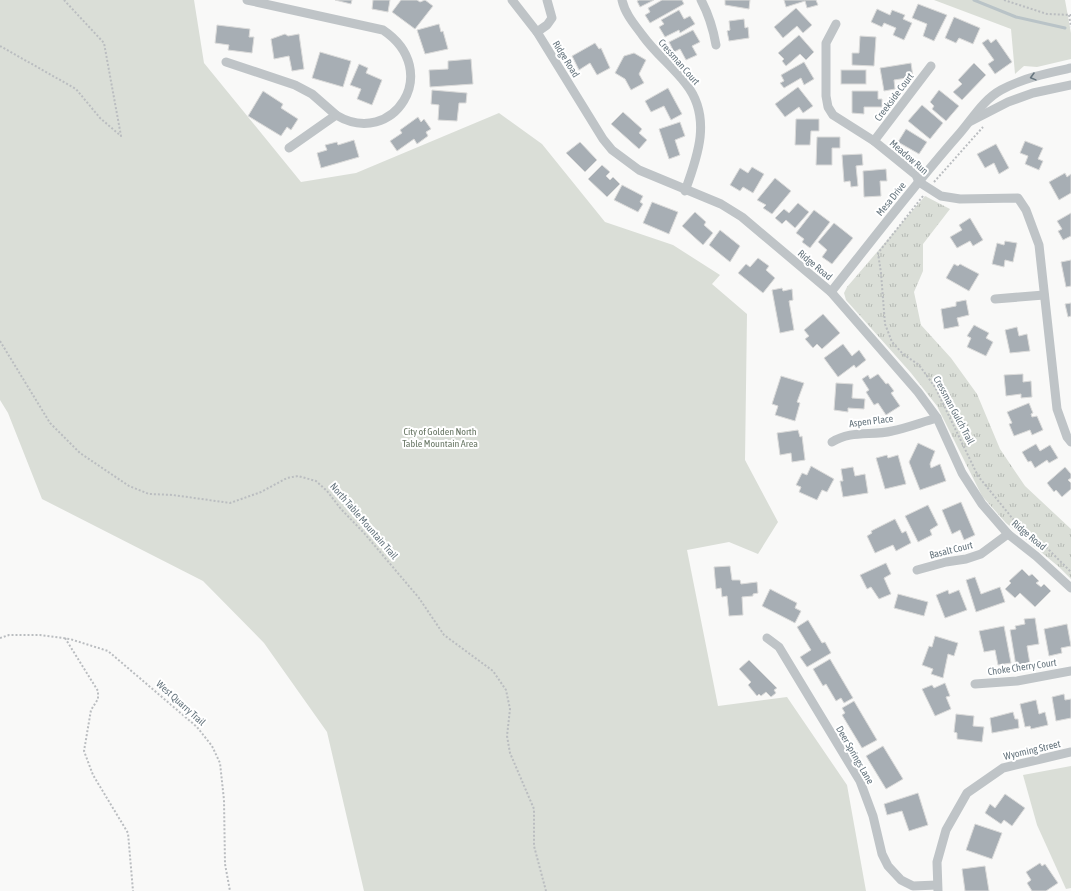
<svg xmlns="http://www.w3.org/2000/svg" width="1071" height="891" font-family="'Asap Condensed',sans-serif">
	<defs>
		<pattern id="grass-tufts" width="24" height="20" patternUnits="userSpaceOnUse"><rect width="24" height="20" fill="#daded7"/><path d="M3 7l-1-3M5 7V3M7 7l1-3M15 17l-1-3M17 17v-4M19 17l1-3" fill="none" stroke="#b5b9b4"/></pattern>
	</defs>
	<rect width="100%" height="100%" fill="#f9f9f8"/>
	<polygon fill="url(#grass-tufts)" points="925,196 950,209 923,244 923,271 914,292 921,325 951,358 977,394 1000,449 1025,486 1071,529 1071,579 1059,567 1006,523 982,496 937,406 911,373 846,300 844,293 847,287"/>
	<g fill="#daded7">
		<polygon points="0,0 194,0 204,63 301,182 356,173 499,113 542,144 605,222 673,245 720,275 712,284 747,314 745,460 778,522 758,554 729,542 687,550 718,706 787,697 847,785 866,891 364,891 327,732 264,643 203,581 42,499 8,413 0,400"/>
		<polygon points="934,0 1065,0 1071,33 1071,59 1037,67 1024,66 1015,74 1011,29"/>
		<polygon points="1071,766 1071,888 1066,889 1037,825 1023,775"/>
	</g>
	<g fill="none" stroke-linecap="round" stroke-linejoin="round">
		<polyline stroke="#b9c3c7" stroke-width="3" points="974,0 1016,17 1065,28"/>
	</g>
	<g fill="#a7aeb4" stroke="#dbdbda">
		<polygon points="335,0 352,0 351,4"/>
		<polygon points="373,0 390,0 388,12 372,9"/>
		<polygon points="401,0 417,0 420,2 425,0 433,6 415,29 392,12"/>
		<polygon points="639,0 654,0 640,7 637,1"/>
		<polygon points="662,0 682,0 684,4 650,23 645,15 650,12 648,8"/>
		<polygon points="725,0 750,0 749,9 725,5"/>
		<polygon points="784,0 816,0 818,5 807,8 805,1 786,7"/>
		<polygon points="918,4 947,15 934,41 923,36 927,24 912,18"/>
		<polygon points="796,8 812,25 803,33 797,26 783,38 774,27"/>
		<polygon points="877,9 890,15 892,10 905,15 903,19 912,23 904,40 893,35 896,28 884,23 882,27 871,22"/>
		<polygon points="679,10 684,19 690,16 695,24 680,33 679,30 665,37 659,27 664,24 661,20"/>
		<polygon points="954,17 980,28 973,44 959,38 956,43 945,38"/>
		<polygon points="744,19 745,28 748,27 749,38 729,41 727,31 730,30 729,21"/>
		<polygon points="439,24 441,32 443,31 448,49 425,54 417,30"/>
		<polygon points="217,25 250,29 249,37 254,37 252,53 228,50 229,45 215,43"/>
		<polygon points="693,30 700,42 692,46 697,55 686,60 680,49 674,52 669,42"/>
		<polygon points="285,34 288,36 299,34 304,69 292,71 289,56 274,59 271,39"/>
		<polygon points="799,35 814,52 806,60 800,54 786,66 782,61 784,59 778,53"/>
		<polygon points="860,36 876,37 874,66 852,65 852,53 859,53"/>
		<polygon points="988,39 991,43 996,39 1012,62 995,74 988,64 994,60 982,43"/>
		<polygon points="595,43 599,49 601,48 610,68 597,75 590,63 579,70 572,56"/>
		<polygon points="320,52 351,61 343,87 312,78"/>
		<polygon points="634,53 646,60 639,74 644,83 631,90 625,79 615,73 624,56"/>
		<polygon points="471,59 473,84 430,87 429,70 448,69 448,61"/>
		<polygon points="804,62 814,79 804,85 801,78 784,88 780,83 784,81 781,75"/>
		<polygon points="911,63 913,77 894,80 895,89 884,91 880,68"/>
		<polygon points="974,63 986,75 962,100 953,92 962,84 958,80"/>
		<polygon points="359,64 368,68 366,73 382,80 372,105 357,99 361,89 350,85"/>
		<rect x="841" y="70" width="25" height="14"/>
		<polygon points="798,87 813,106 803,113 799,107 785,117 775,104"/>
		<polygon points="668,88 682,114 671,120 664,106 651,112 645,101"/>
		<polygon points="432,90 467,93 466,103 459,103 457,121 438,120 439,105 431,104"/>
		<polygon points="939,90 959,106 946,121 932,109 934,106 930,102"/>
		<polygon points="263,91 283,104 281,108 298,119 291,130 287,127 281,136 248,116"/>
		<polygon points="852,91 878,91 878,99 882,99 882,107 864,107 864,114 852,113"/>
		<polygon points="922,105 943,123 930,139 908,121"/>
		<polygon points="623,112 642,129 639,133 647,140 639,149 611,124"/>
		<polygon points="418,117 421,122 424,119 431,129 426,132 428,136 417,144 414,139 397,151 390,141 402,133 400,130"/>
		<polygon points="796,119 819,119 819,131 811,131 810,145 795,145"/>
		<polygon points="680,122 685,136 675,140 680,155 669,159 659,129"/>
		<polygon points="906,129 927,142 919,154 898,142"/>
		<polygon points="817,137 840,137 840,148 832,148 832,165 816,165"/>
		<polygon points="354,140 359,157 321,168 317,153 327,150 325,145 337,142 338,145"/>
		<polygon points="1025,141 1043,148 1038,159 1043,161 1039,170 1025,164 1028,156 1020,153"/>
		<polygon points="580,142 597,160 585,172 566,153"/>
		<polygon points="996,144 1009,168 999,174 994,163 985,168 977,154"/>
		<polygon points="862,154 863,165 856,166 858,186 851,187 850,181 844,182 842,155"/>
		<polygon points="602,165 610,172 606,176 610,180 613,177 620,184 607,197 588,179"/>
		<polygon points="752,167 764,174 753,193 743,187 740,191 730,185 740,168 748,173"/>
		<polygon points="886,169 887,181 880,181 881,196 864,197 863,171"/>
		<polygon points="1065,173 1067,177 1071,174 1071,193 1059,200 1049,182"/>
		<polygon points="775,178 791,191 772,214 763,208 766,205 757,200"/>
		<polygon points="622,185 643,196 640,202 643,204 638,212 614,200"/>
		<polygon points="652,202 678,212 669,234 643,223"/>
		<polygon points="798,203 809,212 795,228 786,220 782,224 775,218 784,209 789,213"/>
		<polygon points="814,210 830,222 810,248 802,242 804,239 796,233"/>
		<polygon points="695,212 706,222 704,225 713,233 703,245 682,226"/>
		<polygon points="1071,213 1071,236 1063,240 1058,231 1062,229 1057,221"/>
		<polygon points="970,218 983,240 973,246 970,241 957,248 950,237 962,230 959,225"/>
		<polygon points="834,223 853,238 832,264 822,257 827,250 818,242"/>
		<polygon points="720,230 740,246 730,262 709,245"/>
		<polygon points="1005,241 1017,243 1013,262 1005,260 1004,267 992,264 997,243 1004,245"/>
		<polygon points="758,258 769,266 766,270 775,278 763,293 738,273 746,264 750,267"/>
		<polygon points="1071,260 1071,286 1066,287 1061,262"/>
		<polygon points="954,264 958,266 960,264 979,274 969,291 946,278"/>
		<polygon points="782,288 783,291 792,289 793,300 789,301 794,330 780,333 772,290"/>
		<polygon points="966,300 969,315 957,318 959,326 944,329 941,309 956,306 956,302"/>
		<polygon points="1071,303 1071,316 1068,317 1065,304"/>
		<polygon points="823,314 840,333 822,349 817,344 813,348 805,339 809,336 804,330"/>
		<polygon points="974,325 989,333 986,338 993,342 986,356 967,347 971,338 967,336"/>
		<polygon points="1017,327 1019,336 1027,334 1030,351 1010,353 1005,330"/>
		<polygon points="843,344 852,356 859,350 866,360 856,368 854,365 838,377 824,358"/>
		<polygon points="878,374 886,384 888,383 894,391 891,393 900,406 886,415 878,403 874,405 866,392 869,390 862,379 868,375 870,379"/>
		<polygon points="1023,374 1023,382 1031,381 1032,397 1021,398 1021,394 1006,396 1004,375"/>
		<polygon points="781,376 804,383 797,402 800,403 795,421 775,415 778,406 772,404"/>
		<polygon points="836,383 853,384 852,398 865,399 864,409 848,408 848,412 834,410"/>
		<polygon points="1029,403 1033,413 1031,414 1032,417 1037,416 1043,430 1032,435 1030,430 1014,436 1009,424 1012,423 1007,412"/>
		<polygon points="798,430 800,437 802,436 805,460 792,462 791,453 780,455 777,433"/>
		<polygon points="918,443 935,451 930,464 931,468 940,464 946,481 920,490 909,462"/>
		<polygon points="1036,444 1040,451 1050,445 1058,458 1049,463 1047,460 1035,468 1031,461 1028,462 1022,452"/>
		<polygon points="887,455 888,458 898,455 906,484 885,489 876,458"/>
		<polygon points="811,466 834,479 827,492 822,490 817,500 799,492 801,487 796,485 802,473 807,475"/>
		<polygon points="853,467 855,476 865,474 868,493 843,497 840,481 843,481 841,469"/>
		<polygon points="1065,467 1071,474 1071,478 1068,480 1071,483 1071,489 1062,497 1056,490 1054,492 1047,483"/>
		<polygon points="961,502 975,535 964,540 960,530 952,534 942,510"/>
		<polygon points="928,505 938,525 930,530 932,535 918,542 905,516"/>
		<polygon points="895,519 902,533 906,531 911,543 896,551 893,545 875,553 867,536 872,533 871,531"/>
		<polygon points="886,563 891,574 884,578 891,594 879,599 871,587 867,589 860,575"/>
		<polygon points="730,566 732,580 740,580 741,584 757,582 758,593 753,594 753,596 742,597 743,615 729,616 727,596 722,597 721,588 716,589 714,567"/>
		<polygon points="1022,569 1029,576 1032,574 1039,581 1036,583 1041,587 1044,584 1051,591 1035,607 1020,593 1015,598 1005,589 1011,583 1009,581"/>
		<polygon points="975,577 981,594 1000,587 1005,602 976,612 966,580"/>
		<polygon points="770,589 797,603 795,608 801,611 795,623 762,606"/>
		<polygon points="948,590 949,594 959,590 967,610 945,618 936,595"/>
		<polygon points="898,594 928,602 924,616 894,608"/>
		<polygon points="1035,618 1039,644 1027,646 1030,664 1016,666 1010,630 1016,629 1015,626 1025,624 1024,619"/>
		<polygon points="808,620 822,643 825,642 831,653 807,667 800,657 811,650 797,627"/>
		<polygon points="1067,624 1071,646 1061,648 1062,653 1049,656 1044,629"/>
		<polygon points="1004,626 1011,663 998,665 995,650 984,652 979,631"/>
		<polygon points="935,636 958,643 954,656 948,654 943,678 931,674 933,669 922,665 929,646 932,647"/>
		<polygon points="830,659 853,698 844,703 841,698 836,701 826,684 823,686 813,669"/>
		<polygon points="749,660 777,688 774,690 776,693 771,697 766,692 761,696 759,694 757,696 748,685 751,682 739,669"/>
		<polygon points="945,683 950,696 946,697 951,709 935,716 922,689 932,685 934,688"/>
		<polygon points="1064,694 1065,700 1071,699 1071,718 1056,721 1052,697"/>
		<polygon points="1036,700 1039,714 1045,712 1048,725 1031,729 1030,726 1025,727 1020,704"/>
		<polygon points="854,701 877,740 862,748 842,715 845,713 842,708"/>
		<polygon points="1013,712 1015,719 1018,719 1019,728 992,733 990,718"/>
		<polygon points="956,714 974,716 973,726 984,727 982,742 957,739 957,733 954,732"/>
		<polygon points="883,746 903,779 886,789 866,756"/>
		<polygon points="918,793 928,825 909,831 902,811 887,815 884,804"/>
		<polygon points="1005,794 1025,808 1012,826 1004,820 1001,824 985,813 990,804 995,808"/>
		<polygon points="975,824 1002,833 992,859 966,850"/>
		<polygon points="1040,863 1042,866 1045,864 1058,883 1046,891 1032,891 1027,883 1031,880 1026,872"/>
		<polygon points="985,866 989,891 965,891 962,869"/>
	</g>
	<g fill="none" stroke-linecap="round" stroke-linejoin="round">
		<g stroke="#babdc0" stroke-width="2" stroke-dasharray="2 2" stroke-linecap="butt">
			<polyline points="1004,0 1047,14 1071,15"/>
			<polyline points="1069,15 1071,27"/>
			<polyline points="0,46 76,89 100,118 121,136 104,43 64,0"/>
			<polyline points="934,182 983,127"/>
			<polyline points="923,196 878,253 881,273 885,324 892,342 903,354 919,365 935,387 978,476 1017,524 1048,549 1071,572"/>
			<polyline points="0,341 50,423 80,453 129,486 149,494 173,495 230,503 261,492 287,478 298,476 316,481 327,491 341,509 364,533 419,598 444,635 493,671 506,690 510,709 507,736 510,753 534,809 534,846 546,891"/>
			<polyline points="0,638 9,635 40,635 70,639 108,651 197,727 212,746 220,763 224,800 225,864 230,891"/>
			<polyline points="65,638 98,691 98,699 91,710 84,751 93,775 128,833 133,891"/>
		</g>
		<g stroke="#bfc4c7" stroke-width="9">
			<path d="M247 0 383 30C444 71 393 149 336 115L289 148"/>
			<polyline points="512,0 537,32 603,139 612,150 639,170 721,204 742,217 831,292 918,392 937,418 962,473 982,504 1008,534 1036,556 1071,588"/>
			<path d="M622 0C625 14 635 25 643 36 656 54 673 67 686 84 712 117 698 156 685 191"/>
			<path d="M701 0C709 15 713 28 716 45"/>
			<polyline points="836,24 826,43 826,96 828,107 833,115 874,141 916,175 919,182 941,196 960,199 1018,198 1026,210 1039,245 1057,409 1067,437 1071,442"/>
			<polyline points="537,32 547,25 552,18 547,0"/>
			<polyline points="226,62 295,85 312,94 336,115"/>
			<polyline points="971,121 1008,102 1033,93 1071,85"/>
			<polyline points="874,141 931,66"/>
			<path d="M831 292C873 239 915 184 960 133 973 118 983 100 1001 90 1023 78 1048 73 1071 68"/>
			<polyline points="995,299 1044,295"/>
			<path d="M832 442C851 430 871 436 892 431 907 428 922 422 937 418"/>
			<polyline points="917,570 946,562 966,559 981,554 1008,534"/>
			<polyline points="767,638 779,647 860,781 873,816 882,854 888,866 901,880 913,886 937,885"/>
			<polyline points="975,684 1017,681 1071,671"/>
			<polyline points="938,891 937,862 946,830 967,793 1003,768 1071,752"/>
		</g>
	</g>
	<defs><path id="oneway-chevron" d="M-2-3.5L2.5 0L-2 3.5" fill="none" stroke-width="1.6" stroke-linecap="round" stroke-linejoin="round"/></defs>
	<use stroke="#67767f" href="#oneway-chevron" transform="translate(1033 77) rotate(165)"/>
	<g text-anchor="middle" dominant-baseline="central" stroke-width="4" stroke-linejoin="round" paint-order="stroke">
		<g font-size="10" fill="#67767f" stroke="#fff">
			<text transform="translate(566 59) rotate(58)">Ridge Road</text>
			<text transform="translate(679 62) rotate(49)">Cressman Court</text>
			<text transform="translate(894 97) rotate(-53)">Creekside Court</text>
			<text transform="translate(909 157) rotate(41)">Meadow Run</text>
			<text transform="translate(891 199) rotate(-51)">Mesa Drive</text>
			<text transform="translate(815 265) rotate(40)">Ridge Road</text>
			<text transform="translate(954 410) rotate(62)">Cressman Gulch Trail</text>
			<text transform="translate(871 421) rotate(-7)">Aspen Place</text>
			<text transform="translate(364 521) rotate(49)">North Table Mountain Trail</text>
			<text transform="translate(1029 535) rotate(40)">Ridge Road</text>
			<text transform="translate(951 550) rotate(-14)">Basalt Court</text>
			<text transform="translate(1022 667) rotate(-8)">Choke Cherry Court</text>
			<text transform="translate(181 703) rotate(42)">West Quarry Trail</text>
			<text transform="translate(1032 750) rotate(-13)">Wyoming Street</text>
			<text transform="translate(855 755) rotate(60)">Deer Springs Lane</text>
		</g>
		<g font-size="10" fill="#6a7866" stroke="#fff">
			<text x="440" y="431">City of Golden North<tspan x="440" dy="12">Table Mountain Area</tspan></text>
		</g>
	</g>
</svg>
